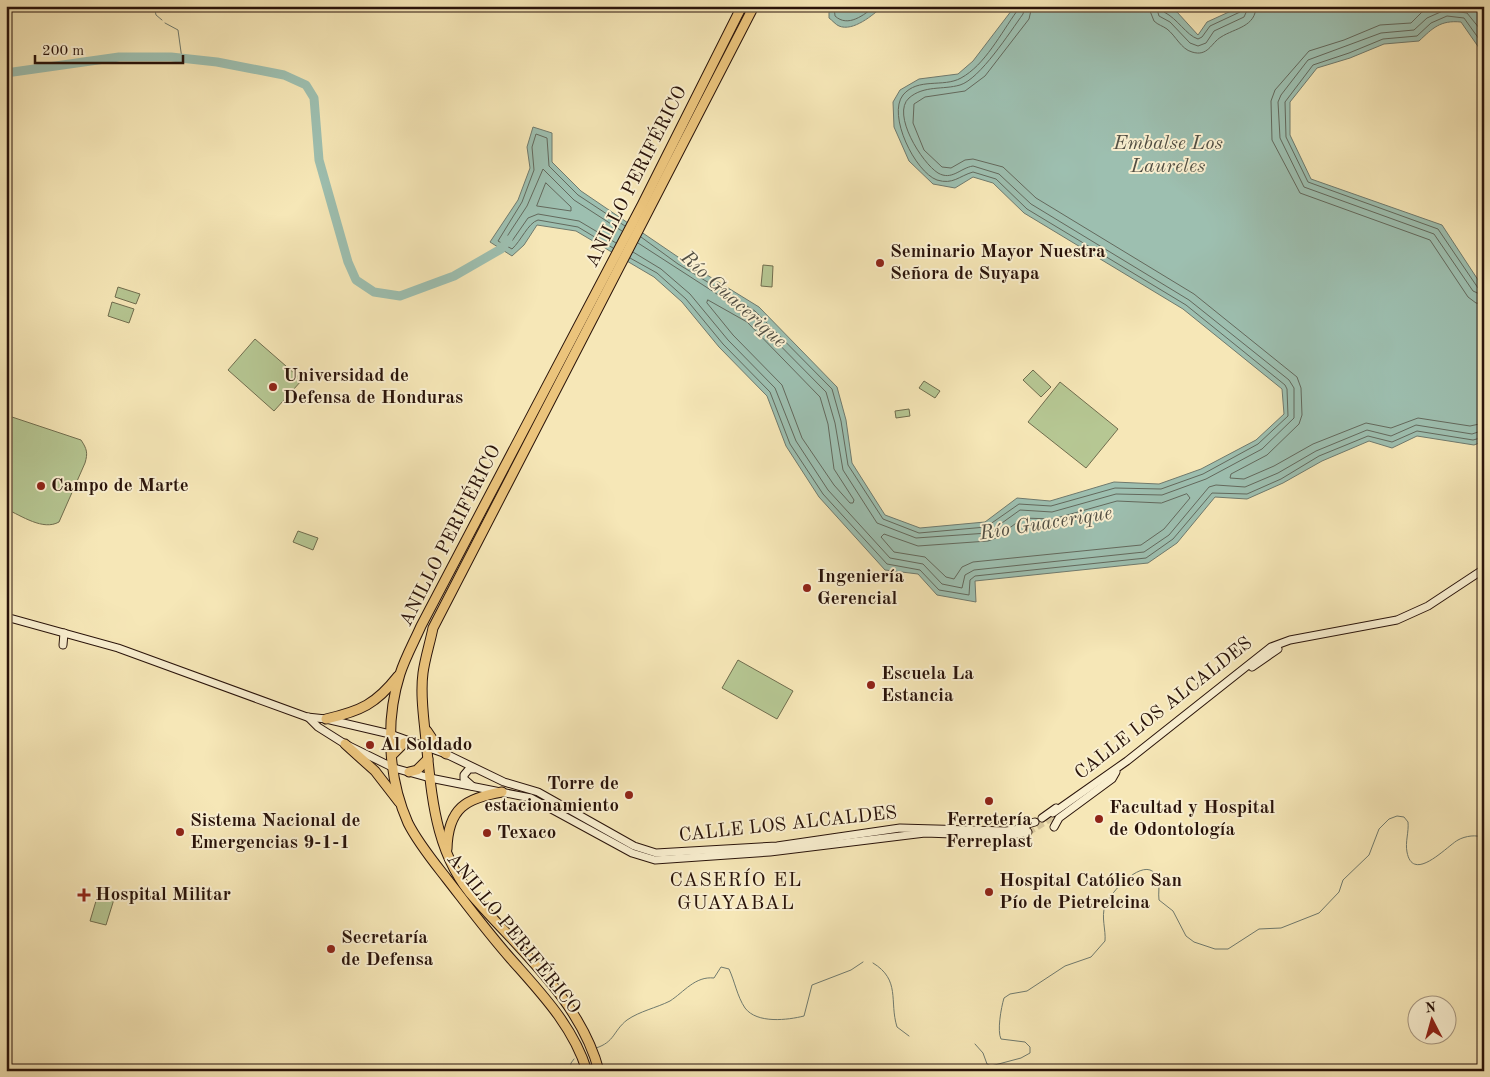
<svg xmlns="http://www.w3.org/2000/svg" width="1490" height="1077" font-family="'Old Standard TT',serif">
	<rect width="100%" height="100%" fill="#f6e7b7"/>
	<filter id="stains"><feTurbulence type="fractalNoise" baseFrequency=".004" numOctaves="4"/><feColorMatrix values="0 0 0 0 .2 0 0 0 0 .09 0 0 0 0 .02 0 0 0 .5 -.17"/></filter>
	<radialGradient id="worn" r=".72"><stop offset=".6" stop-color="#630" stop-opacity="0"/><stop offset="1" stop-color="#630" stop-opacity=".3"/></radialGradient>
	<g fill="#b6c793" stroke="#706d4e">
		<polygon points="763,265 773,266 772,287 761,286"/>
		<polygon points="118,287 140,294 136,304 115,297"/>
		<polygon points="112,302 134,309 129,323 108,316"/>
		<polygon points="255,339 302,380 274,411 228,370"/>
		<polygon points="1033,370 1051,387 1041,397 1023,380"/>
		<polygon points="924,381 940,391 935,398 919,388"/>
		<polygon points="1060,382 1118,429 1086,468 1028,422"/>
		<polygon points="909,409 910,416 896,418 895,411"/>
		<path d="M6 415 81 440C87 449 88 453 85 463L59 522C43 531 22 516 6 509Z"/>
		<polygon points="298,531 318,538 313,550 293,542"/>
		<polygon points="738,660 793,691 777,719 722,688"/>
		<polygon points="99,891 115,896 106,925 90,921"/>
	</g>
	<g fill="#9dbfb0" stroke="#6f7a6e">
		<path d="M829 6H883C873 15 853 32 839 26 836 25 832 20 829 18Z"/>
		<path d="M1015 6H1161L1177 12 1198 35 1207 22 1242 6H1484V55L1461 22C1440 20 1433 28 1419 41L1384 44 1350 58 1317 68 1290 102V135L1311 179 1442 225 1484 289V441L1474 445 1417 436 1392 448 1369 441 1322 461 1283 483 1247 499 1215 497 1177 543 1148 563 975 581 976 602 937 595 918 574 885 570 819 497 786 446 767 396 719 347 682 302 654 277 576 231 537 225 524 245 512 256 490 242 518 200 530 168 527 147 533 127 552 133V162L581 191 681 259 759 307 837 387 846 420 852 463 885 515 920 528 985 522 1017 498 1050 501 1114 482 1159 484 1201 469 1256 440 1284 414 1282 389 1183 309 1024 213 993 183 973 177 955 188 933 184 909 161 894 127 893 102 900 90 919 79 958 74 973 61Z"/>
	</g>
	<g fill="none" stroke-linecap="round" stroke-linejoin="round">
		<g stroke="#63695d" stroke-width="1">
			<path d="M834 6 835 16C848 28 864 15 875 6"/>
			<polyline points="1032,6 1029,19 985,76 965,91 925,97 914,104 913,123 924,150 942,167 951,168 965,160 973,159 1003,167 1036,198 1194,294 1297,377 1301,388 1302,415 1299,424 1267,455 1231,474 1230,478 1244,479 1274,466 1313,444 1366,423 1391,428 1418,418 1470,426 1484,423"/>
			<path d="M1148 6 1154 21C1158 25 1163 26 1167 29 1176 36 1181 49 1192 52 1208 57 1211 43 1221 37 1235 28 1256 27 1256 6"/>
			<polyline points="1156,6 1159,16 1170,22 1190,43 1198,46 1206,43 1214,31 1244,17 1249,6"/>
			<path d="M1162 6 1164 12C1178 19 1186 35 1198 39L1202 37 1210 26 1240 12 1243 6"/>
			<polyline points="1434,6 1422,12 1411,23 1380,25 1344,40 1309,51 1275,90 1271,101 1272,140 1300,193 1430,240 1468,297 1476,303 1484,304"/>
			<polyline points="1484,34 1467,13 1445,10 1427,18 1414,30 1381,33 1308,60 1281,95 1278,102 1280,138 1304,187 1434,234 1473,291 1484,296"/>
			<polyline points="1484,46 1464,18 1447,16 1431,23 1417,36 1383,39 1349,53 1313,65 1285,102 1286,137 1308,182 1438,229 1478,288 1484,290"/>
			<polygon points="546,183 571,207 571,211 537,206"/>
			<path d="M641 237 678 264 755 311 832 389 841 421 848 465 883 519 919 533 986 527 1019 504 1051 506 1115 488 1161 489 1203 474 1258 444 1288 416 1287 389 1285 385 1186 305 1027 209 996 179 973 172C959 176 953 185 937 180 915 172 887 115 903 95 918 77 943 88 961 78 985 65 1001 33 1017 11L1019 6"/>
			<polyline points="616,243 579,221 538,214 528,218 512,241 506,238 527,206 543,169 574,200 622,231"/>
			<path d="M638 243 751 316 826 392 835 423 843 470 877 523 916 538 988 533 1020 510 1052 512 1116 494 1162 495 1206 479 1262 449 1294 418V388L1289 380 1189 300 1031 204 999 174 973 166C960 168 952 181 938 173 922 163 891 114 909 98 924 85 943 90 960 85 980 79 1010 32 1023 14L1025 6"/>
			<path d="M613 248 578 227 538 220C528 223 521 241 512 249L498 241 522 202 534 170 532 147 536 134 547 138 549 166 578 195 625 226"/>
			<polyline points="633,252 661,269 690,294 728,340 775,388 796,441 828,490 890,558 923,564 942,584 962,588 965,575 974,570 1144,552 1169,535 1209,487 1216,485 1245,487 1278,473 1316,451 1367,430 1391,436 1416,425 1472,434 1484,430"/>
			<polyline points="630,258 657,273 686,299 723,344 770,392 790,444 823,494 887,564 920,570 939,590 969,595 970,580 975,576 1146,558 1173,539 1212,493 1247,494 1281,479 1319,456 1368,436 1392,442 1417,431 1473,440 1484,437"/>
			<polygon points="708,300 747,322 820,397 828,424 834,469 854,500 853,503 850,503 834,485 802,438 782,385 733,335 707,303"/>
			<polygon points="1187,494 1190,498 1164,529 1141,545 973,562 962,567 954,579 946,577 925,557 894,552 881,537 884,534 918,546 988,541 996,538 1023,518 1053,519 1117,501 1161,503"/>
		</g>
		<g stroke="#6f7a6e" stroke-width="1">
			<polyline points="154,6 156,15 162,20"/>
			<polyline points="165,23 178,30 182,59"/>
			<path d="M873 963C901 980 889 1001 897 1027L909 1036"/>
			<path d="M975 1044 983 1053 987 1064 991 1066 1021 1058 1030 1053V1047L1025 1042 1001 1039C997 1031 1001 1008 1004 998L1010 994 1027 991 1065 966 1091 957 1105 941C1106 930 1101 917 1105 906 1110 892 1149 850 1158 880 1160 887 1158 893 1159 900L1173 911 1186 936 1194 942 1215 949H1228L1259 929 1281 928 1319 913 1339 892 1343 880 1369 855 1379 829 1389 819 1397 816 1404 817 1408 822C1409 832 1405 842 1407 852 1413 884 1447 846 1458 840 1465 836 1477 834 1484 838"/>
			<path d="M596 1048C615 1042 613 1031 627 1020 640 1011 656 1008 670 1001 684 992 695 976 714 978L721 967 729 969C735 982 737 996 745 1008 757 1024 788 1020 804 1016L812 985 851 970 863 962"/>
			<polyline points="570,1071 571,1063 574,1059"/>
		</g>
		<polyline stroke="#9dbfb0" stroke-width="9" points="6,73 119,57 171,57 217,62 284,75 306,85 314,98 319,160 348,262 356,280 374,292 400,296 454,276 501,249 508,240"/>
		<polyline stroke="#d7c79d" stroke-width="7" stroke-dasharray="7 3.5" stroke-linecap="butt" points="1028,832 1055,816"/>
		<g stroke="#29130a" stroke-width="9">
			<g id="secondary">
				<polyline points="6,617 118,648 307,717 326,719 390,734 446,754 504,782 538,792 634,846 656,853 777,846 900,828 1006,831 1026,828"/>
				<polyline points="63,645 64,633"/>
				<polyline points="1252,667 1278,649"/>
				<polyline points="308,717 318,727 345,744 394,768 430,778 531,798 632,853 655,860 770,852 925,833 1008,836 1028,832"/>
				<polyline points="472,786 464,779 464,775 469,769 474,769"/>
				<polyline points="1053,813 1127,761 1271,647 1290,640 1397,620 1428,606 1484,569"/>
				<polyline points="1042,818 1056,808"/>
				<polyline points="1020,826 1035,822"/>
				<polyline points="1054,827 1059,818 1112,779 1116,772"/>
			</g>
		</g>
		<g stroke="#29130a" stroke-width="11">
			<g id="highway">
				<path d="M326 719C361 711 376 704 398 676"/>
				<polyline points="427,731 437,746 446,754"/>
				<polyline points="345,744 375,771 399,802"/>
				<polyline points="392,755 404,743 412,742"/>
				<polyline points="409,772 417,770 428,759"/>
				<path d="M447 849C448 808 466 798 502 792"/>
				<path d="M587 1071C573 1026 541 993 511 959 488 933 468 906 447 879 433 861 418 843 408 823 388 778 385 721 400 674 405 658 414 642 421 626L642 205 742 6"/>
				<path d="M599 1071C581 1002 521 951 476 900 435 855 432 798 426 741 424 719 420 695 423 673 425 658 430 643 433 628L754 6"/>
			</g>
		</g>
		<use href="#secondary" stroke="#f9efd0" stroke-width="7"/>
		<use href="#highway" stroke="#ebc47c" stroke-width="9"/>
	</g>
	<g fill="#8f2418" stroke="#f9efd0" stroke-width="2">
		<circle cx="880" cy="263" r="5"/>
		<circle cx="273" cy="387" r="5"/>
		<circle cx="41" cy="486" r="5"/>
		<circle cx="807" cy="588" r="5"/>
		<circle cx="871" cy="685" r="5"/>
		<circle cx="370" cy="745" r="5"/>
		<circle cx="629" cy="795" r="5"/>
		<circle cx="989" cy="801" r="5"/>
		<circle cx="1099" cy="819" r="5"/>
		<circle cx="180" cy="832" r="5"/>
		<circle cx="487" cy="833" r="5"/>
		<circle cx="989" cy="892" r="5"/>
		<path d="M81.5 887.5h5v5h5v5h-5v5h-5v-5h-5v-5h5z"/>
		<circle cx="331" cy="949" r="5"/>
	</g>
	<g text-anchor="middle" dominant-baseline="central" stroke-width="4" stroke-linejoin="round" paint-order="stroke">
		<g font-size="19" fill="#29130a" stroke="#f9efd0">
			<text transform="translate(637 177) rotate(-63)">ANILLO PERIFÉRICO</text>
			<text transform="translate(451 536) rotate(-63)">ANILLO PERIFÉRICO</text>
			<text transform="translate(1164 709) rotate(-38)">CALLE LOS ALCALDES</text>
			<text transform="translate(788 825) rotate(-6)">CALLE LOS ALCALDES</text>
			<text transform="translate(513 934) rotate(51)">ANILLO PERIFÉRICO</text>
		</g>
		<g font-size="19" font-weight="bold" fill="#29130a" stroke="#f9efd0" text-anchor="start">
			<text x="890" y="252">Seminario Mayor Nuestra<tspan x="890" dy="22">Señora de Suyapa</tspan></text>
			<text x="283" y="376">Universidad de<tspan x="283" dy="22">Defensa de Honduras</tspan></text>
			<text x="51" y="486">Campo de Marte</text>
			<text x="817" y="577">Ingeniería<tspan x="817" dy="22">Gerencial</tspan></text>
			<text x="881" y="674">Escuela La<tspan x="881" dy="22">Estancia</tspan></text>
			<text x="380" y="745">Al Soldado</text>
			<text x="619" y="784" text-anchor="end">Torre de<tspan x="619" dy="22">estacionamiento</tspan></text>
			<text x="1109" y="808">Facultad y Hospital<tspan x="1109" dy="22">de Odontología</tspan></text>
			<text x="989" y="820" text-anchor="middle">Ferretería<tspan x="989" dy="22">Ferreplast</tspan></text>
			<text x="190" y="821">Sistema Nacional de<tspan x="190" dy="22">Emergencias 9-1-1</tspan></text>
			<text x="497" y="833">Texaco</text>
			<text x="999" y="881">Hospital Católico San<tspan x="999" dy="22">Pío de Pietrelcina</tspan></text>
			<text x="95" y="895">Hospital Militar</text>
			<text x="341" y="938">Secretaría<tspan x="341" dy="22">de Defensa</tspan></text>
		</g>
		<g font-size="20" font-style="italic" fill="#524f44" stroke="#f9efd0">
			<text x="1168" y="144">Embalse Los<tspan x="1168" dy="23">Laureles</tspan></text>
			<text transform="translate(733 300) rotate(42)">Río Guacerique</text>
			<text transform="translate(1046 524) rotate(-9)">Río Guacerique</text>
		</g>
		<g font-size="20" letter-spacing="1" fill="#29130a" stroke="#f9efd0">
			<text x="736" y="881">CASERÍO EL<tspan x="736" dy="23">GUAYABAL</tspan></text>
		</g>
	</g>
	<rect width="1490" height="1077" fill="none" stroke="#f6e7b7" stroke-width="25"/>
	<rect x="8" y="8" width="1475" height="1062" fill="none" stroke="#29130a" stroke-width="2.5"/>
	<rect x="12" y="12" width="1465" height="1052" fill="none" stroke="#29130a"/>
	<g transform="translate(1432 1020) rotate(354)"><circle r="24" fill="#f9efd0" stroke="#a69781"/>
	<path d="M0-4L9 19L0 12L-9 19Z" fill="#8f2418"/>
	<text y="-8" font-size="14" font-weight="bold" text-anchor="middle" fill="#29130a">N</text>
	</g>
	<path d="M35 55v8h148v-8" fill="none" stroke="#29130a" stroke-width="2.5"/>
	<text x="42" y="55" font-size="15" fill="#29130a" stroke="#f9efd0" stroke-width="4" paint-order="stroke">200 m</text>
	<rect width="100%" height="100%" filter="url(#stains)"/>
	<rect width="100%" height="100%" fill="url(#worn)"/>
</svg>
